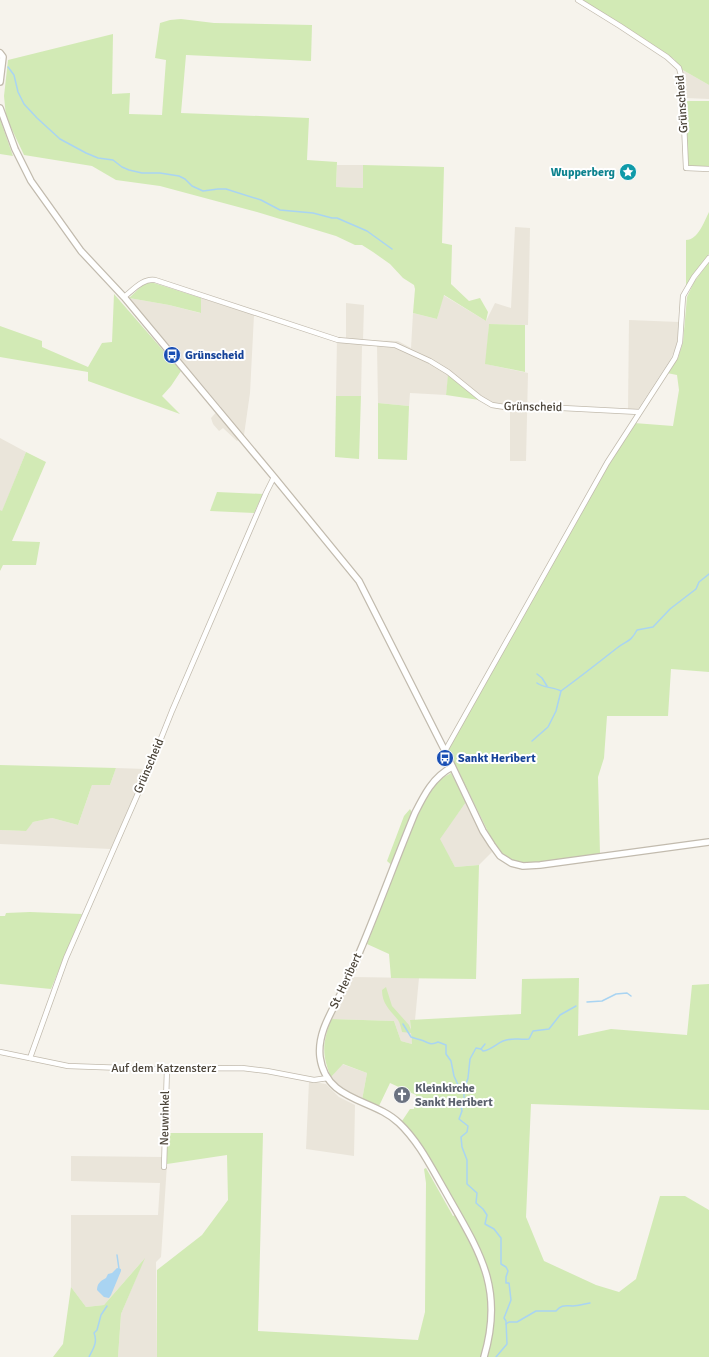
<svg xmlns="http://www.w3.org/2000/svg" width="709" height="1357" font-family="Signika,sans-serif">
	<rect width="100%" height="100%" fill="#f6f3ec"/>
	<g fill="#eae5da">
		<polygon points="681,69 709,85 709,99 686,98 684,97"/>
		<polygon points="337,165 363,165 363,188 336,187"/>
		<polygon points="515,227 530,228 528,325 489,324 486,364 528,373 526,461 510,461 510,405 491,403 483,398 449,371 446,395 410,393 409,406 378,403 377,346 362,346 361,396 336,396 337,338 346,339 346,303 364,305 363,340 398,341 411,348 413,313 437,319 443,295 486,321 495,303 511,308"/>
		<polygon points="129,298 169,305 200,313 201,298 254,315 250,393 244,435 237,441 223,428 219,431 213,424 211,418 221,407"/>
		<polygon points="629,320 679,322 677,346 670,360 638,409 628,409"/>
		<polygon points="0,438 26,452 2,512 0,510"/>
		<polygon points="116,768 146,769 111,849 0,844 0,830 25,831 33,822 52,818 78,825 92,785 110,785"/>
		<polygon points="466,802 492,852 479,865 455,867 439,839"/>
		<polygon points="352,977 419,978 415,1020 410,1020 412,1044 401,1041 394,1021 331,1019"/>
		<polygon points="342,1064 367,1073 362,1100 343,1090 331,1077"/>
		<polygon points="309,1081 326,1084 339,1097 355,1105 354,1156 306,1149"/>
		<polygon points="71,1156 163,1157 167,1164 161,1257 156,1262 157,1357 118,1357 121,1314 144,1259 104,1305 86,1307 71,1287 71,1215 158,1215 160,1183 71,1181"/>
	</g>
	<g fill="#d2eab5">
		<polygon points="582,0 709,0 709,85 681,69 674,59"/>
		<polygon points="181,19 214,23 312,25 311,61 186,55 181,113 309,118 307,160 337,162 336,187 363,188 363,165 444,167 442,243 452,245 451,284 469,301 480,298 488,312 486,321 444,295 437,319 413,313 415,289 414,285 403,278 390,264 373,252 362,245 355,245 336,236 257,212 160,186 116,180 92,166 24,155 6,117 4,96 8,60 113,34 112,94 130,93 129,114 162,115 166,60 155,58 160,23 170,20"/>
		<polygon points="686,101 709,101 709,168 690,167 688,165 684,102"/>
		<polygon points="0,119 13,156 0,154"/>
		<path d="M709 212V254L691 278 686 288V240C698 240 704 222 709 212Z"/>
		<polygon points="709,262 709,672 671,669 668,716 607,716 604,758 598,777 600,854 528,864 514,861 503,856 494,844 448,750 572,526 634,423 673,426 679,390 677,375 667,373 678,358 683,342 687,297 694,282"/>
		<polygon points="145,283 154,283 201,298 201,313 169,305 129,298"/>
		<polygon points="114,294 181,371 171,386 162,396 180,414 88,381 88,372 0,357 0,326 42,341 42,347 88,367 102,343 112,342"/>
		<polygon points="489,324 525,325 525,372 485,364"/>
		<polygon points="448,375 479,400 446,395"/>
		<polygon points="336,396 361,396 359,459 335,457"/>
		<polygon points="378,403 409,406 407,460 378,459"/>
		<polygon points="26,452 46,462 12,541 40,542 36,565 3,565 0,571 0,510 2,511"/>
		<polygon points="217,492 263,494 254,513 210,511"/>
		<polygon points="0,765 116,768 110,785 92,785 78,825 52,818 33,822 26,831 0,830"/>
		<polygon points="451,773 466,802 440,839 455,867 479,865 476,979 391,978 389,954 367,944 396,869 387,861 404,816 410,809 416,819 425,800 439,780"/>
		<polygon points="30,912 82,914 51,989 0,984 0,916 5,916 6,913"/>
		<path d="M579 978 578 1036 611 1029 687 1035 692 985 709 984V1110L531 1104 526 1217 544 1261 596 1285 619 1292 636 1279 660 1196H685L709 1210V1357H157V1270L202 1235 228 1200 227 1155 167 1164 166 1158V1133H263L258 1331 418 1340 425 1312 426 1183 424 1169 426 1168 453 1216 459 1213 420 1144 402 1121 410 1109H414L416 1095 390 1083 379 1106 362 1100 367 1073 343 1064 331 1077C321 1053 323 1043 331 1019L394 1021 401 1041 412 1044 411 1033 402 1032C401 1028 400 1023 398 1020 390 1010 382 1004 382 990L386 987 392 1006 409 1025 411 1030 410 1020 521 1014 522 979Z"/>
		<polygon points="145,1258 121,1314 118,1357 53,1357 63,1344 71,1287 86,1307 104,1305"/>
	</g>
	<path fill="#a9d4f2" d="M117 1268 121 1269V1271L111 1295 109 1298 104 1297 97 1290C97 1284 100 1281 106 1278L108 1274 112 1273Z"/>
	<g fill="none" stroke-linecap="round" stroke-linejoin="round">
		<g stroke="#a9d4f2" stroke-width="1.5">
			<polyline points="8,67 14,75 18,92 24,104 37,118 60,139 86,153 98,158 113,160 122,167 129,170 142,173 160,173 179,176 185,179 192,186 203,191 218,189 226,189 261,200 280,210 313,213 332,218 337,218 367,231 392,249"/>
			<polyline points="537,674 542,678 547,686"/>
			<path d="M537 683C543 688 554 687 561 691 580 677 598 663 617 648 627 640 630 643 637 630L653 627 670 609 696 589 699 582 709 574"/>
			<polyline points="532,741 548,727 556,711 561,691"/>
			<polyline points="587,1002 602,1001 616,994 627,993 631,996"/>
			<path d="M403 1024 411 1037C414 1038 417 1039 421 1040 428 1042 430 1046 438 1042L446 1045V1054L451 1061 454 1076 459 1087 464 1090"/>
			<polyline points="481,1049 485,1044"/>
			<polyline points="117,1255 119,1269"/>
			<path d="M506 1324 509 1322H517L536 1311H556C562 1304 565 1306 573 1306 578 1306 584 1304 590 1303"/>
			<path d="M89 1357C93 1349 98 1342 94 1333L97 1330 101 1315 107 1306"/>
			<path d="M496 1357 507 1344 506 1321 504 1318 511 1300 509 1283H506V1277L508 1271 506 1267 501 1264V1238L494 1229 485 1224 487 1215 483 1209 476 1203 477 1193 467 1184V1160L462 1147 461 1137 467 1132 468 1126 459 1119 462 1111 461 1106 464 1098V1090L468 1078 470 1059 476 1048 481 1049 483 1051C491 1050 496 1044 503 1041 514 1037 518 1040 529 1039L533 1031 549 1029 560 1015 576 1006"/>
		</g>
		<g stroke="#c2bbae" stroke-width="6">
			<g id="minor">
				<polyline points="578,0 620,26 667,57 679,68 682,79 686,168 709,169"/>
				<path d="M124 297C133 290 143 278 155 280L338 340 395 345 430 361 448 372 480 398 492 405 511 408 543 407 639 412"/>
				<polyline points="445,751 607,463 675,358 680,342 683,296 694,277 709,258"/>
				<polyline points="0,1052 68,1066 152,1069 242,1068 267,1071 314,1080 328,1078"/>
				<polyline points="30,1058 66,958 150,766 172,711 266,493 274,477"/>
				<polyline points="164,1167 167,1068"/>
			</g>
		</g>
		<g stroke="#c2bbae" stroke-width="8">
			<g id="tertiary">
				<polyline points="0,53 3,57 0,82"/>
				<polyline points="0,108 15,149 31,181 81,251 124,297 274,477 359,581 445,751 483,831 492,845 500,856 511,863 523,866 540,865 709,842"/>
				<path d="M452 767C433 777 424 795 415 813 396 859 379 906 360 951 355 964 349 977 343 989 333 1010 317 1032 320 1057 326 1102 373 1098 399 1123 419 1142 431 1167 445 1191 478 1250 505 1286 484 1357"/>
			</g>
		</g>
		<use href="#minor" stroke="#fff" stroke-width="4.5"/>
		<use href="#tertiary" stroke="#fff" stroke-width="5.5"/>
	</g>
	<defs>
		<g id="sight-disc" transform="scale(0.9)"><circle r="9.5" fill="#0f9aa8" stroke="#fff"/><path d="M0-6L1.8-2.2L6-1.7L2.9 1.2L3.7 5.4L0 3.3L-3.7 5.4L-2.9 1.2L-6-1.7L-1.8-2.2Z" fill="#fff"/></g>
		<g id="bus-disc" transform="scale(0.9)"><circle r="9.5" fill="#1a4fb4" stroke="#fff"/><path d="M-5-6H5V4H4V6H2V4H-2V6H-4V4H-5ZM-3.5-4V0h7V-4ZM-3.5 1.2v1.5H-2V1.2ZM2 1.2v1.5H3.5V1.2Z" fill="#fff"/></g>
		<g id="church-disc" transform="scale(0.9)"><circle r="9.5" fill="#6b7280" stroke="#fff"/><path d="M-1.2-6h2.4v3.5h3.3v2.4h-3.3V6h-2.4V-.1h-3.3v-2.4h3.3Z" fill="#fff"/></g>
	</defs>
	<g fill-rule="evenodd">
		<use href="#sight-disc" x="628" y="172"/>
		<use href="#bus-disc" x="172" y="355"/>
		<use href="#bus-disc" x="445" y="758"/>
		<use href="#church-disc" x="402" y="1095"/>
	</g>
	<g text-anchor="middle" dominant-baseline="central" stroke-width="4" stroke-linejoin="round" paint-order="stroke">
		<g font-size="12" fill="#4b4439" stroke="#fff">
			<text transform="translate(682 104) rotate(-94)">Grünscheid</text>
			<text transform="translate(533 407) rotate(1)">Grünscheid</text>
			<text transform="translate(149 766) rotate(-67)">Grünscheid</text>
			<text transform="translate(346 981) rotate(-65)">St. Heribert</text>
			<text x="164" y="1068">Auf dem Katzensterz</text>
			<text transform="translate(165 1118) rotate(-89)">Neuwinkel</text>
		</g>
		<g font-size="12" font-weight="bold" fill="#0d838f" stroke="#fff" text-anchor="end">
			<text x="615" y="172">Wupperberg</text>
		</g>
		<g font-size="12" font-weight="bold" fill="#164399" stroke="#fff" text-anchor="start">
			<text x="185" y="355">Grünscheid</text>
			<text x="458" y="758">Sankt Heribert</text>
		</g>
		<g font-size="12" font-weight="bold" fill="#5b616d" stroke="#fff" text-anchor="start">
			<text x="415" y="1088">Kleinkirche<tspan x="415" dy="14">Sankt Heribert</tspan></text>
		</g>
	</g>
</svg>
